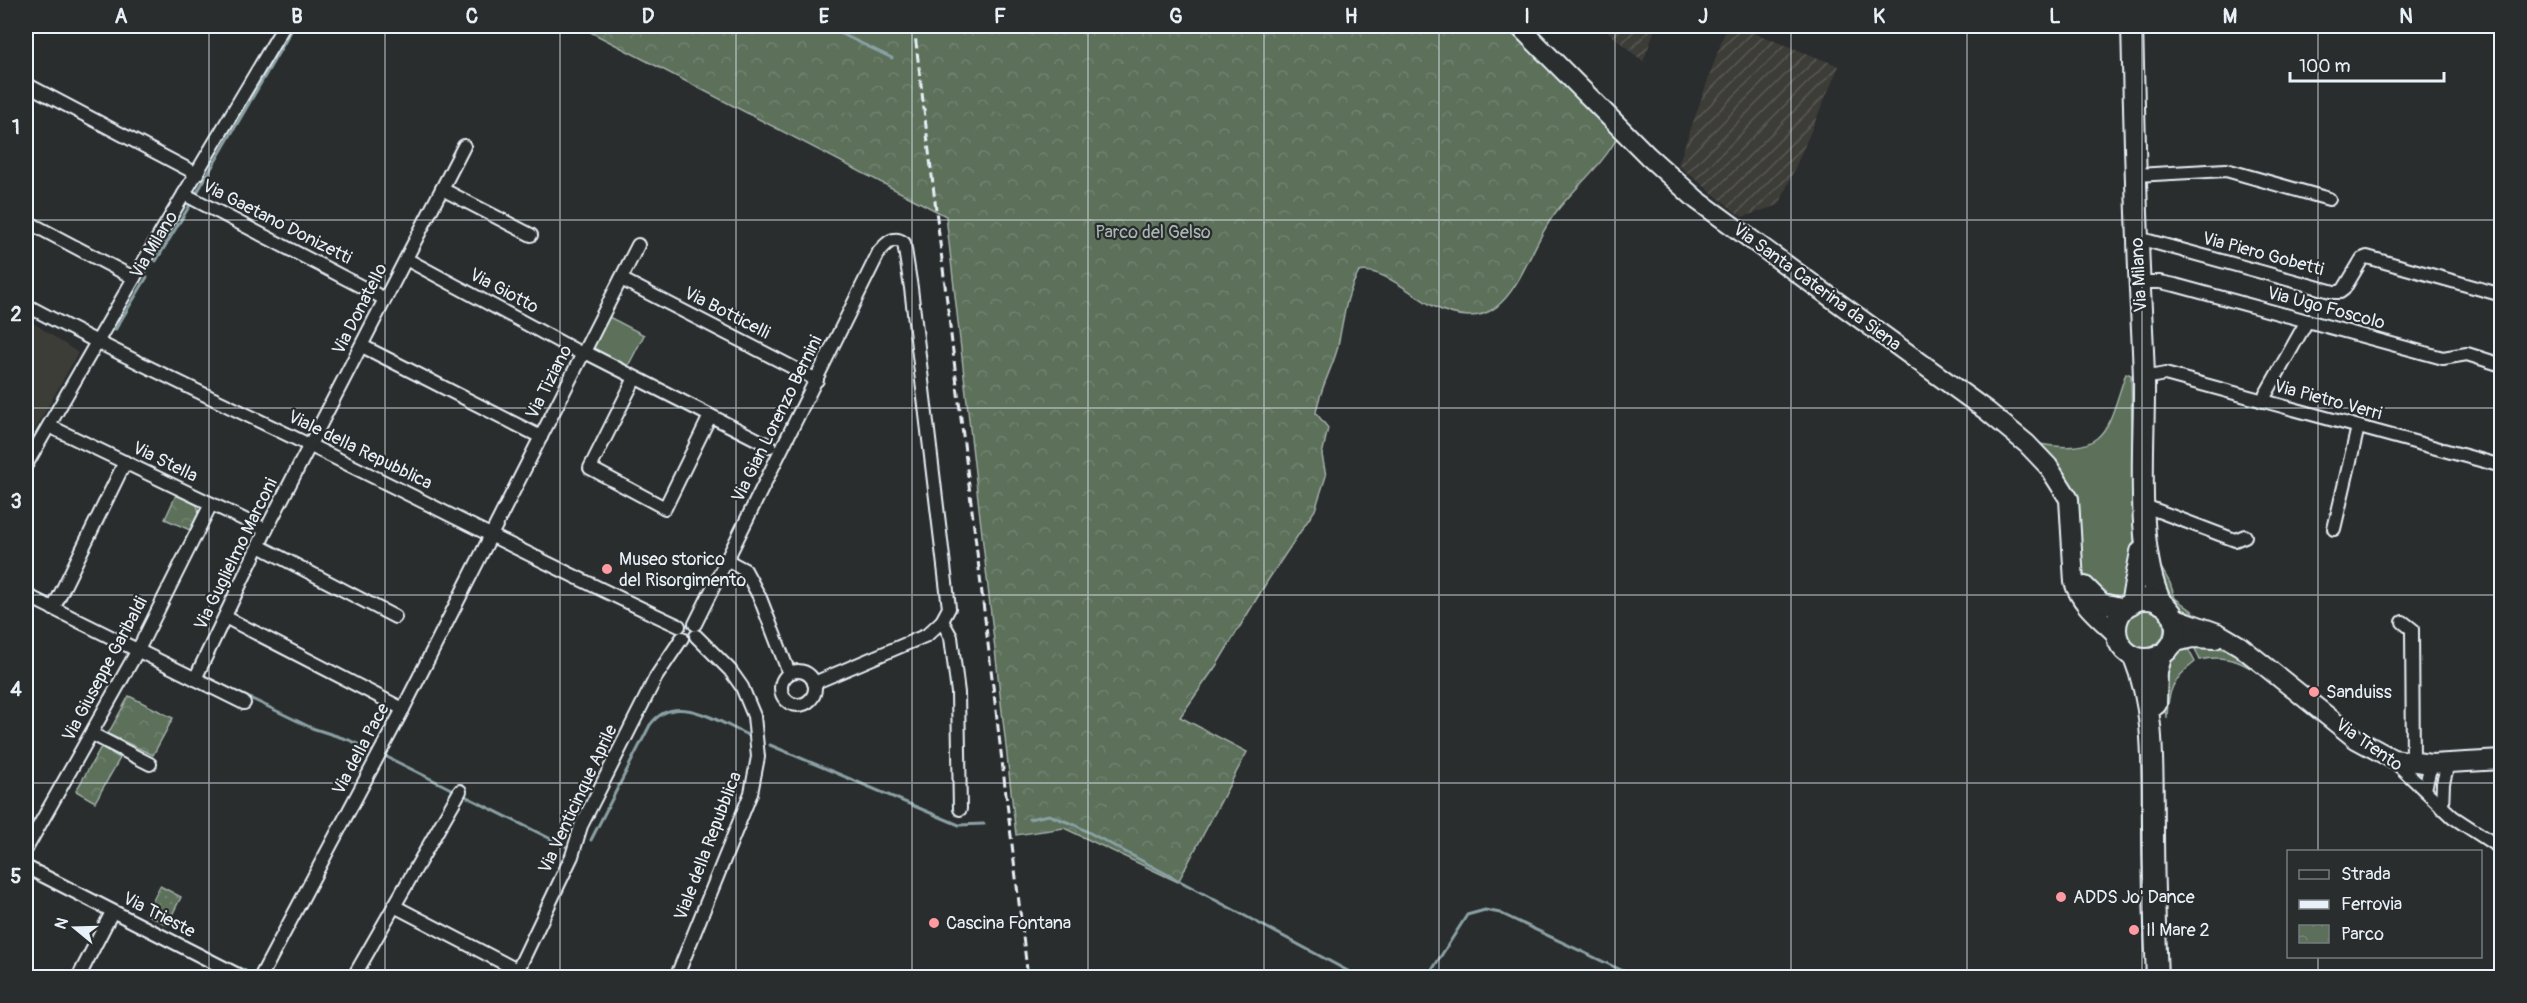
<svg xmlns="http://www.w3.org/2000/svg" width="2527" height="1003" font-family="Pangolin,sans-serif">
	<defs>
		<pattern id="industrial-furrows" width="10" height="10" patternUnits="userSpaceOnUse" patternTransform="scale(1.5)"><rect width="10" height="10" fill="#3e3c39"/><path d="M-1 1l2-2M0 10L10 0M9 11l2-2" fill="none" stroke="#5a5956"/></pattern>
		<pattern id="park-crowns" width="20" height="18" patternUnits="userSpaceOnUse" patternTransform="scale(1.5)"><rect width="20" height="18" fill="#5b6f5a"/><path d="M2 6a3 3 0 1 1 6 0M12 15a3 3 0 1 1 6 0" fill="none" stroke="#738472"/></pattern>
		<pattern id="garden-dots" width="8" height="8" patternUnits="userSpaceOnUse" patternTransform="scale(1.5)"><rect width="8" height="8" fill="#5b6f5a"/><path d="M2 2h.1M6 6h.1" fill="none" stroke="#738472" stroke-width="1.8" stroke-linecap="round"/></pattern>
	</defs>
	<rect width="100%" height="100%" fill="#2a2d2e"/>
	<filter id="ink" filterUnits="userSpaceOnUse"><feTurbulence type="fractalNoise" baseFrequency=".0167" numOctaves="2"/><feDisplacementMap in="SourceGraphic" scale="12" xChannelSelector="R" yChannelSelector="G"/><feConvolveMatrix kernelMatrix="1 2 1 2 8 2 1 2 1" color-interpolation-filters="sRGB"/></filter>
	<g filter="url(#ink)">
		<polygon fill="#3e3c39" points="26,318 78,353 26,446"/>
		<g fill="url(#industrial-furrows)">
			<polygon points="1601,26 1656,26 1643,62"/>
			<polygon points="1727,26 1736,26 1839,66 1779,205 1742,217 1678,165"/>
		</g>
		<g fill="#5b6f5a" stroke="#a2b0a9" stroke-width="1.5">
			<polygon points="609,317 644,335 627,368 592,350"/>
			<path d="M2126 373 2131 375 2134 540 2130 588 2127 595 2116 602C2109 597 2100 593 2093 587 2069 568 2086 527 2078 502 2072 480 2054 462 2040 444 2108 456 2107 428 2126 373Z"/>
			<path d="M2155 557 2170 583 2175 598 2195 613 2193 619C2162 600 2163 590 2155 557Z"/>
			<circle cx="2145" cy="629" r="19"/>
			<path d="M2193 644C2234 648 2239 655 2270 681 2247 664 2228 653 2200 660Z"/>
			<path d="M2187 647 2195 662C2173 679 2168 690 2167 717 2160 704 2161 662 2174 651 2177 649 2183 648 2187 647Z"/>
		</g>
		<g fill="url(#park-crowns)" stroke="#a2b0a9" stroke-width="1.5">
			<path d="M579 26H1511L1615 132 1617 138C1601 167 1576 186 1556 212 1521 256 1513 348 1431 305 1413 295 1379 266 1359 272 1345 295 1343 324 1337 350 1331 371 1319 391 1316 413L1328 428 1322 455 1326 476 1315 510 1268 580 1216 666 1180 717 1247 752 1178 882 1064 828 1016 835 946 216Z"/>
			<polygon points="176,495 197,505 199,512 190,530 165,519"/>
			<polygon points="129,696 173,718 153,755 108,734"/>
			<polygon points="101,747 120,758 95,802 76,791"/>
		</g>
		<polygon fill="url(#garden-dots)" stroke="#a2b0a9" stroke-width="1.5" points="160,886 181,897 167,925 146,914"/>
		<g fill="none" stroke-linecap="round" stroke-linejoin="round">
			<g stroke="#8aa1a5" stroke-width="3">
				<polyline points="825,26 892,58"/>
				<polyline points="195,196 294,26"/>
				<polyline points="156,261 190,205"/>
				<polyline points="115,330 147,277"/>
				<polyline points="26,588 54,602"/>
				<polyline points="59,605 137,643"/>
				<polyline points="143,646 196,672"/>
				<polyline points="202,675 312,728 349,740 377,753"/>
				<polyline points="770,745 959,825 984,824"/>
				<polyline points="383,755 455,791"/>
				<polyline points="461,794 567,847"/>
				<polyline points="1029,819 1049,815 1075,825 1361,978"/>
				<path d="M591 840 650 725C675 690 720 723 750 736"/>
				<polyline points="1427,978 1467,915 1485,910 1500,913 1638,978"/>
			</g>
			<g stroke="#e8f1f8" stroke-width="16">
				<g id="street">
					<polyline points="26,84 197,174"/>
					<polyline points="2136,175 2226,170 2329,199"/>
					<polyline points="442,189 531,235"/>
					<polyline points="184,194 385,299"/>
					<polyline points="26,221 134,278"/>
					<polyline points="2138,238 2334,292 2340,292 2344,289 2362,259 2367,257 2502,295"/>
					<polyline points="406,259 584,355"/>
					<polyline points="621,279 817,380"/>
					<polyline points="2139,282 2160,282 2175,285 2443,358 2467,354 2502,365"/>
					<path d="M26 305C119 355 215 399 311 446 434 506 555 569 679 626"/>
					<polyline points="362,346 541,437"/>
					<polyline points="585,352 770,446"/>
					<polyline points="635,378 590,468 665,508 710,416"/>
					<polyline points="2144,378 2165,374 2502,466"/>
					<polyline points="2262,401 2307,321"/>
					<polyline points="49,426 266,530"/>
					<polyline points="26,465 134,278 284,26"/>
					<polyline points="2145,506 2235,540 2245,536"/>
					<polyline points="2334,529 2358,427"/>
					<polyline points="259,546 395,617"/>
					<polyline points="728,561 745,570 760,598 789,673"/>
					<polyline points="26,595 244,703"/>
					<polyline points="53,609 125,462"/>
					<polyline points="225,617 403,709"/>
					<polyline points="942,621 951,637 958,693 960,809"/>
					<polyline points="2403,622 2412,629 2413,762"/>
					<path d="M695 624 879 252C886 244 893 235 904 243L911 288 949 608 942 621 927 635 814 683"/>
					<circle cx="798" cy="688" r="17"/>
					<polyline points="195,679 266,530 464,146"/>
					<polyline points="92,734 150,764"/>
					<polyline points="2393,760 2453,817 2502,849"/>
					<polyline points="2425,789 2431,764"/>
					<polyline points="2442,808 2443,783 2448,763"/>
					<polyline points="26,849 138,650 211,504"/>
					<polyline points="26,867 244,978"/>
					<polyline points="394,906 517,970"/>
					<polyline points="78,978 112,912"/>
					<polyline points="260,978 403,709 638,245"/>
					<polyline points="353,978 460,791"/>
					<polyline points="514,978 572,856 581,826 656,677 682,638"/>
					<polyline points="676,978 751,793 758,757 754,716 742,687 730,670 696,636"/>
				</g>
			</g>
			<g stroke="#e8f1f8" stroke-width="22">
				<g id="secondary">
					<path d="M1519 26 1648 156 1697 200 1987 411 2027 444 2048 466 2069 499 2074 582C2081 605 2100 618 2116 634"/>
					<polyline points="2085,586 2102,603 2125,608"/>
					<polyline points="2173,617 2218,633 2240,646 2356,739 2393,759 2431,764 2502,760"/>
					<polyline points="2172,643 2192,638 2215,639"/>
				</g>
			</g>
			<g stroke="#e8f1f8" stroke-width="24">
				<g id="primary">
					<path d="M2132 26C2134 97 2135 168 2138 239 2139 286 2143 333 2144 380 2145 441 2134 552 2162 604"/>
					<circle cx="2146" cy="629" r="30"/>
					<polyline points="2131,604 2141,552"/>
					<path d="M2134 657C2156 711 2152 772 2153 830 2153 879 2155 928 2157 978"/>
					<polyline points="2156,704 2157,671 2162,654"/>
				</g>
			</g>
			<use href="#street" stroke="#2a2d2e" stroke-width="12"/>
			<use href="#secondary" stroke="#2a2d2e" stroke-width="18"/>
			<use href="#primary" stroke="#2a2d2e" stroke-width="20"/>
			<polyline stroke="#e8f1f8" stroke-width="3" stroke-dasharray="9 4.5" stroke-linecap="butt" points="914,26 1028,978"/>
		</g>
	</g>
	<path fill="none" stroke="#e8f1f8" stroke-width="1.5" stroke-opacity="0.55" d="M209 26V978M385 26V978M560 26V978M736 26V978M912 26V978M1088 26V978M1264 26V978M1439 26V978M1615 26V978M1791 26V978M1967 26V978M2142 26V978M2318 26V852M26 220H2502M26 408H2502M26 595H2502M26 783H2502M2318 956V978"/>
	<g fill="#ff9aa2" stroke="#2a2d2e" stroke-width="2">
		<circle cx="607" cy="569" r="6"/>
		<circle cx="2314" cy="692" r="6"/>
		<circle cx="2061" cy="897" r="6"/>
		<circle cx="934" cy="923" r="6"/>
		<circle cx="2134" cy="930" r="6"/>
	</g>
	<g text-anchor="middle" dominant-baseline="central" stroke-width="4.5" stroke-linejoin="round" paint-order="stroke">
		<g font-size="18" fill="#e8f1f8" stroke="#2a2d2e">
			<text transform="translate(277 222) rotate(27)">Via Gaetano Donizetti</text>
			<text transform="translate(154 245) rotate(-59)">Via Milano</text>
			<text transform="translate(2263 254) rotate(15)">Via Piero Gobetti</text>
			<text transform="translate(2139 275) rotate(-93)">Via Milano</text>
			<text transform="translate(1817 287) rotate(36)">Via Santa Caterina da Siena</text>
			<text transform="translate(504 291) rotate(28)">Via Giotto</text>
			<text transform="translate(2326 308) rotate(15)">Via Ugo Foscolo</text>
			<text transform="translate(360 309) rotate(-63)">Via Donatello</text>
			<text transform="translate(727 313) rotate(27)">Via Botticelli</text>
			<text transform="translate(549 382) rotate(-63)">Via Tiziano</text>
			<text transform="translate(2328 400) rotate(15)">Via Pietro Verri</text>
			<text transform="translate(777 419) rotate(-64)">Via Gian Lorenzo Bernini</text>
			<text transform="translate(360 450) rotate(26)">Viale della Repubblica</text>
			<text transform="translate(165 462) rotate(26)">Via Stella</text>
			<text transform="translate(236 554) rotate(-64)">Via Guglielmo Marconi</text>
			<text transform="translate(105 669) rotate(-62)">Via Giuseppe Garibaldi</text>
			<text transform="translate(2369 745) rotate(35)">Via Trento</text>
			<text transform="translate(361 749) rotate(-62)">Via della Pace</text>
			<text transform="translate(578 799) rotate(-65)">Via Venticinque Aprile</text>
			<text transform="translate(708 846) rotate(-69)">Viale della Repubblica</text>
			<text transform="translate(159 915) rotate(27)">Via Trieste</text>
		</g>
		<g font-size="18" fill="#a9b6b1" stroke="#2a2d2e">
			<text x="1153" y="232">Parco del Gelso</text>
		</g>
		<g font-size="18" fill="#e8f1f8" stroke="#2a2d2e" text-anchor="start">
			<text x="619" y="559">Museo storico<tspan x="619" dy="21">del Risorgimento</tspan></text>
			<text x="2326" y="692">Sanduiss</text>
			<text x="2073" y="897">ADDS Jo' Dance</text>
			<text x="946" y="923">Cascina Fontana</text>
			<text x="2146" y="930">Il Mare 2</text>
		</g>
	</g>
	<rect width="2527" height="1003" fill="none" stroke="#2a2d2e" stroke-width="66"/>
	<rect x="2287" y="850" width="195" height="108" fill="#2a2d2e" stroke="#767b7f" stroke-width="1.5"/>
	<rect x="2299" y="870" width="30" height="9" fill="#2a2d2e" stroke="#767b7f" stroke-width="1.5"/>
	<text x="2341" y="880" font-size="18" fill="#e8f1f8">Strada</text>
	<rect x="2299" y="900" width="30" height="9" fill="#e8f1f8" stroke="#767b7f" stroke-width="1.5"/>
	<text x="2341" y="910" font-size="18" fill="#e8f1f8">Ferrovia</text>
	<rect x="2299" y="925" width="30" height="18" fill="url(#park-crowns)" stroke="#767b7f" stroke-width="1.5"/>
	<text x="2341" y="940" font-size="18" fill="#e8f1f8">Parco</text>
	<g transform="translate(75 928) rotate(289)" stroke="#2a2d2e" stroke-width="4.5" paint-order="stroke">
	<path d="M0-4.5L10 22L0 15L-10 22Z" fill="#e8f1f8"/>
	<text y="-9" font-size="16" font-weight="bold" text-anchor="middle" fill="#e8f1f8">N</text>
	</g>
	<path d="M2290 72v9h154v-9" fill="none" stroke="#e8f1f8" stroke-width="3"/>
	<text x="2299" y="72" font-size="18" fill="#e8f1f8" stroke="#2a2d2e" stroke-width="4.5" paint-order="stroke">100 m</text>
	<rect x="33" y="33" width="2461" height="937" fill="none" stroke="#e8f1f8" stroke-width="2"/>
	<g font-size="20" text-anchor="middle" font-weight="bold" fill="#e8f1f8">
		<text x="121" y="23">A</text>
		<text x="297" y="23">B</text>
		<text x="472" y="23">C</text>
		<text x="648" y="23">D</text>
		<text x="824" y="23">E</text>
		<text x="1000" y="23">F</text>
		<text x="1176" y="23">G</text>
		<text x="1351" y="23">H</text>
		<text x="1527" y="23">I</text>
		<text x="1703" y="23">J</text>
		<text x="1879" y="23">K</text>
		<text x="2055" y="23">L</text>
		<text x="2230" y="23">M</text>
		<text x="2406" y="23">N</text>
		<text x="16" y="134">1</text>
		<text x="16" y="321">2</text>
		<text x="16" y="508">3</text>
		<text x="16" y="696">4</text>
		<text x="16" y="883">5</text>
	</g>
</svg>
